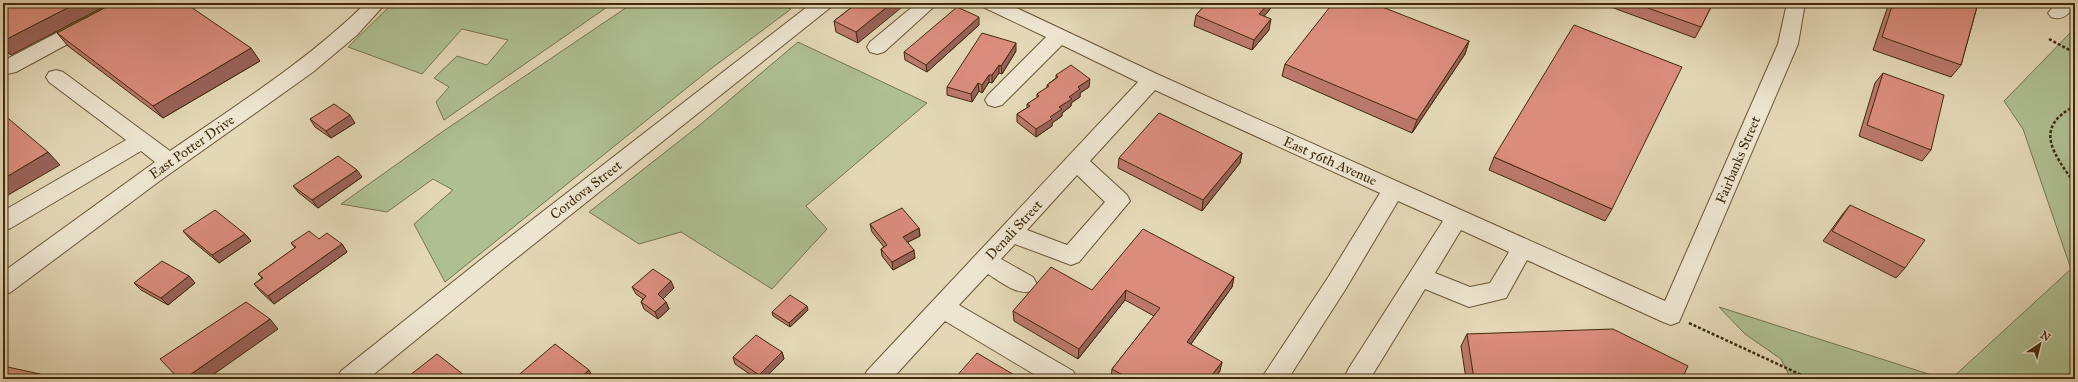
<svg xmlns="http://www.w3.org/2000/svg" width="2078" height="382" font-family="'IM FELL Great Primer',serif">
	<rect width="100%" height="100%" fill="#e3d7b6"/>
	<filter id="stains"><feTurbulence type="fractalNoise" baseFrequency=".005" numOctaves="4"/><feColorMatrix values="0 0 0 0 .2 0 0 0 0 .09 0 0 0 0 .02 0 0 0 .5 -.17"/></filter>
	<radialGradient id="worn" r=".72"><stop offset=".6" stop-color="#630" stop-opacity="0"/><stop offset="1" stop-color="#630" stop-opacity=".3"/></radialGradient>
	<g fill="#aebf92" stroke="#78744e">
		<polygon points="393,3 613,3 444,120 436,102 449,87 434,78 457,56 487,65 508,40 462,29 422,74 348,47"/>
		<polygon points="633,3 778,3 791,9 708,71 445,282 414,224 453,190 433,179 387,212 341,204 442,132"/>
		<polygon points="2075,28 2075,379 1951,379 2071,269 2023,129 2004,101"/>
		<polygon points="798,42 927,103 806,206 827,229 772,289 681,232 639,244 589,212 701,124"/>
		<polygon points="1719,307 1944,379 1791,379 1781,359 1745,334"/>
	</g>
	<g fill="none" stroke-linecap="round" stroke-linejoin="round">
		<g stroke="#6a5534" stroke-width="2">
			<g id="minor">
				<polygon points="114,3 138,3 136,7 16,72 3,75 3,61"/>
				<path d="M366 3H386L357 35 313 72 161 180 11 292 3 295V272L155 162 141 151 11 228 3 231V211L126 140 49 82 46 77 49 72 56 70 63 72 170 151C238 104 307 61 366 3Z"/>
				<polygon points="812,3 833,3 831,7 504,268 368,379 337,379 341,371 488,254"/>
				<polygon points="917,3 938,3 884,52 877,54 870,52 867,47 870,42"/>
				<path d="M981 3H1006L1159 75 1665 301 1778 44 1787 3H1805L1798 44 1679 322 1671 325 1663 322 1527 260 1506 298 1469 307 1425 289 1373 374 1376 379H1347L1345 376 1349 368 1443 221 1398 201 1345 290 1288 379H1261L1329 276 1380 193 1155 90 1090 161 1127 195 1130 201 1079 262 1071 265 1015 244 1001 259 1033 277 1037 284 1033 291C1017 296 1001 282 988 274L959 305 1073 371 1077 379H1042L945 321 892 379H863L867 371 1138 82 1062 45 1002 105 995 107 988 105 985 100 988 95 1046 37 983 7ZM1077 175 1105 202 1067 245 1027 230ZM1461 230 1509 252 1490 283 1470 287 1435 273Z"/>
				<path d="M2056 3H2075V5C2068 15 2063 21 2051 17L2048 13Z"/>
			</g>
		</g>
		<g stroke="#412a09" stroke-width="2.5" stroke-dasharray="3 2" stroke-linecap="butt">
			<polyline points="2049,39 2075,53"/>
			<path d="M2075 106C2032 128 2054 154 2075 184"/>
			<polyline points="1689,323 1810,379"/>
		</g>
		<use href="#minor" fill="#ede5d0" fill-rule="evenodd"/>
	</g>
	<g fill="#bb786c" stroke="#412a09">
		<polygon points="3,3 11,55 3,49"/>
		<polygon points="857,3 858,43 836,32 834,21"/>
		<polygon points="1207,3 1275,3 1264,16 1269,30 1252,50 1194,26 1196,15"/>
		<polygon points="1600,3 1713,3 1701,27 1695,38"/>
		<polygon points="1889,3 1978,3 1961,65 1951,77 1873,50"/>
		<polygon points="979,25 927,72 905,60 904,52"/>
		<polygon points="57,33 260,61 163,118 68,46"/>
		<polygon points="1469,41 1465,54 1412,133 1282,76 1285,64"/>
		<polygon points="1016,51 1002,74 999,73 992,83 989,82 982,93 979,91 972,102 947,95 947,87"/>
		<polygon points="1883,73 1931,150 1922,161 1859,136 1875,83"/>
		<polygon points="1056,75 1089,87 1080,93 1080,97 1071,103 1071,106 1062,113 1062,116 1052,123 1052,126 1036,137 1017,122 1017,114 1027,108 1027,104 1037,98 1037,94 1047,88 1047,85 1056,78"/>
		<polygon points="310,119 355,123 331,138 315,127"/>
		<polygon points="1242,153 1240,163 1202,211 1118,168 1119,158"/>
		<polygon points="1494,157 1612,209 1605,221 1489,170"/>
		<polygon points="362,177 318,208 299,193 293,186"/>
		<polygon points="1850,205 1905,268 1896,278 1823,241 1842,215"/>
		<polygon points="870,224 919,228 920,236 908,242 915,258 893,270 882,256 881,249 884,247 872,232"/>
		<polygon points="183,231 245,234 251,241 219,263 190,239"/>
		<polygon points="319,239 342,244 347,252 274,304 260,291 254,284 262,278 258,274 295,248 291,243"/>
		<polygon points="189,276 195,283 168,305 141,290 134,283"/>
		<polygon points="1234,277 1232,287 1191,344 1220,371 1214,379 1113,379 1111,378 1112,369 1154,316 1125,300 1078,359 1014,321 1013,311 1092,290"/>
		<polygon points="632,287 674,288 663,299 666,302 669,309 658,319 644,309 641,302 643,299 636,294"/>
		<polygon points="808,310 790,327 773,316 772,312"/>
		<polygon points="1467,334 1682,379 1466,379 1461,346"/>
		<polygon points="782,352 784,359 764,379 757,379 735,364 733,357"/>
	</g>
	<g fill="#996258" stroke="#412a09">
		<polygon points="77,3 111,3 11,55 3,47 3,41"/>
		<polygon points="892,3 907,3 858,43 856,32"/>
		<polygon points="1269,3 1275,3 1257,25 1259,14"/>
		<polygon points="979,17 979,25 927,72 926,65"/>
		<polygon points="1271,19 1269,30 1252,50 1254,40"/>
		<polygon points="1469,41 1465,54 1412,133 1417,120"/>
		<polygon points="1016,43 1016,51 1002,74 1001,66"/>
		<polygon points="251,48 260,61 163,118 153,106"/>
		<polygon points="999,65 999,73 992,83 992,75"/>
		<polygon points="989,75 989,82 982,93 982,85"/>
		<polygon points="1090,79 1089,87 1080,93 1080,97 1071,103 1071,106 1062,113 1062,116 1052,123 1052,126 1036,137 1036,129 1050,117 1078,87"/>
		<polygon points="978,83 979,91 972,102 971,94"/>
		<polygon points="350,115 355,123 331,138 326,131"/>
		<polygon points="48,152 60,165 3,198 3,179"/>
		<polygon points="1242,153 1240,163 1202,211 1203,200"/>
		<polygon points="357,170 362,177 318,208 312,200"/>
		<polygon points="919,228 920,236 904,244 903,237"/>
		<polygon points="245,234 251,241 219,263 212,255"/>
		<polygon points="342,244 347,252 274,304 268,296"/>
		<polygon points="914,250 915,258 893,270 892,262"/>
		<polygon points="189,276 195,283 168,305 161,298"/>
		<polygon points="1234,277 1232,287 1185,352 1187,342"/>
		<polygon points="671,281 674,288 661,301 658,294"/>
		<polygon points="1126,290 1125,300 1078,359 1079,349"/>
		<polygon points="666,302 669,309 658,319 655,312"/>
		<polygon points="807,306 808,310 790,327 789,323"/>
		<polygon points="270,319 278,329 207,379 184,379"/>
		<polygon points="782,352 784,359 764,379 760,379 759,375"/>
		<polygon points="1222,362 1220,371 1214,379 1209,379"/>
		<polygon points="589,370 594,379 579,379"/>
	</g>
	<g fill="#da8c7d" stroke="#412a09">
		<polygon points="3,3 77,3 3,41"/>
		<polygon points="114,3 185,3 251,48 153,106 57,33"/>
		<polygon points="857,3 892,3 856,32 834,21"/>
		<polygon points="1207,3 1269,3 1259,14 1271,19 1254,40 1196,15"/>
		<polygon points="1333,3 1372,3 1469,41 1417,120 1285,64"/>
		<polygon points="1634,3 1713,3 1701,27"/>
		<polygon points="1893,3 1978,3 1961,65 1882,37"/>
		<polygon points="957,7 979,17 926,65 904,52"/>
		<polygon points="1574,25 1682,67 1612,209 1494,157"/>
		<polygon points="982,33 1016,43 1001,66 999,65 992,75 989,75 982,85 978,83 971,94 947,87"/>
		<polygon points="1071,65 1090,79 1078,87 1080,89 1069,97 1072,99 1059,107 1062,109 1050,117 1052,119 1036,129 1017,114 1030,106 1027,104 1039,96 1037,94 1049,86 1047,85 1058,77 1056,75"/>
		<polygon points="1883,73 1944,95 1931,150 1867,125"/>
		<polygon points="334,104 350,115 326,131 310,119"/>
		<polygon points="1159,113 1242,153 1203,200 1119,158"/>
		<polygon points="3,114 48,152 3,179"/>
		<polygon points="338,156 357,170 312,200 293,186"/>
		<polygon points="1850,205 1925,240 1905,268 1832,231"/>
		<polygon points="902,208 919,228 903,237 914,250 892,262 881,249 887,245 870,224"/>
		<polygon points="215,210 245,234 212,255 183,231"/>
		<polygon points="1143,229 1234,277 1187,342 1222,362 1209,379 1130,379 1112,369 1160,308 1126,290 1079,349 1013,311 1051,267 1092,290"/>
		<polygon points="309,231 319,239 327,233 342,244 268,296 254,284 263,278 258,274 296,247 291,243"/>
		<polygon points="162,261 189,276 161,298 134,283"/>
		<polygon points="653,269 671,281 658,294 666,302 655,312 641,302 646,296 632,287"/>
		<polygon points="790,295 807,306 789,323 772,312"/>
		<polygon points="246,302 270,319 184,379 179,379 160,359"/>
		<polygon points="1613,329 1688,366 1682,379 1474,379 1467,334"/>
		<polygon points="756,335 782,352 759,375 733,357"/>
		<polygon points="555,344 589,370 579,379 514,379"/>
		<polygon points="977,353 1021,379 954,379"/>
		<polygon points="437,354 469,379 405,379"/>
		<polygon points="3,366 40,374 53,379 3,379"/>
	</g>
	<g text-anchor="middle" dominant-baseline="central" stroke-width="3" stroke-linejoin="round" paint-order="stroke">
		<g font-size="14" fill="#412a09" stroke="#ede5d0">
			<text transform="translate(192 147) rotate(-35)">East Potter Drive</text>
			<text transform="translate(1738 160) rotate(-67)">Fairbanks Street</text>
			<text transform="translate(1330 161) rotate(24)">East 56th Avenue</text>
			<text transform="translate(586 190) rotate(-38)">Cordova Street</text>
			<text transform="translate(1014 230) rotate(-47)">Denali Street</text>
		</g>
	</g>
	<rect width="2078" height="382" fill="none" stroke="#e3d7b6" stroke-width="16"/>
	<rect x="4" y="4" width="2070" height="374" fill="none" stroke="#412a09" stroke-width="2"/>
	<rect x="8" y="8" width="2062" height="366" fill="none" stroke="#412a09"/>
	<g transform="translate(2040 344) rotate(35)" stroke="#ede5d0" stroke-width="3" paint-order="stroke">
	<path d="M0-3L7 15L0 10L-7 15Z" fill="#412a09"/>
	<text y="-6" font-size="11" font-weight="bold" text-anchor="middle" fill="#412a09">N</text>
	</g>
	<rect width="100%" height="100%" filter="url(#stains)"/>
	<rect width="100%" height="100%" fill="url(#worn)"/>
</svg>
